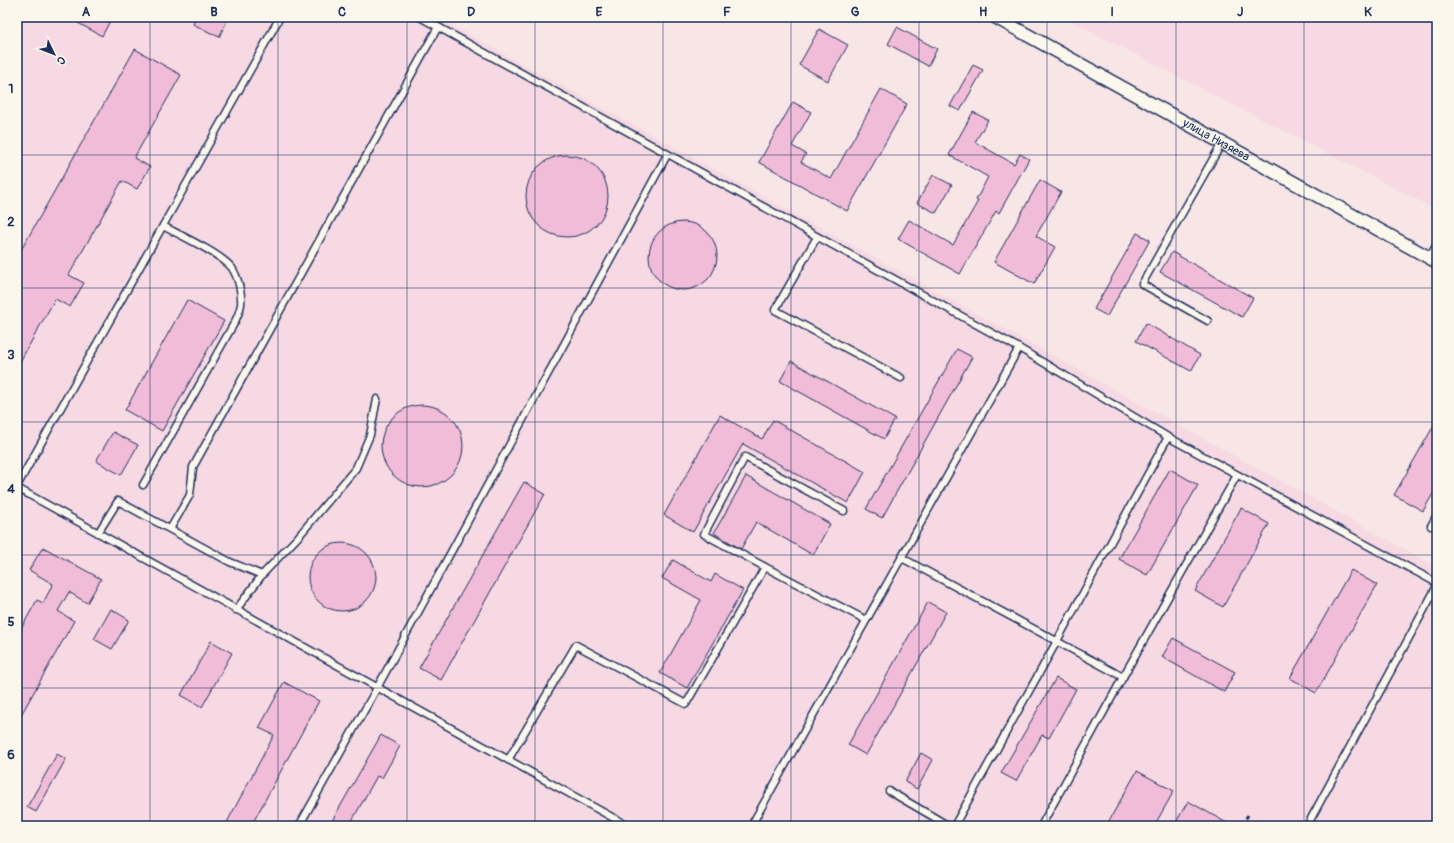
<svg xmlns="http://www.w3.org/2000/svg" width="1454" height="843" font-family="Pangolin,sans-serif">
	<rect width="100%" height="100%" fill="#f8e5e6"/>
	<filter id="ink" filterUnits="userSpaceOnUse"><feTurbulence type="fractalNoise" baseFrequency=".025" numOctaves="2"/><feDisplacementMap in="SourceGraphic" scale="8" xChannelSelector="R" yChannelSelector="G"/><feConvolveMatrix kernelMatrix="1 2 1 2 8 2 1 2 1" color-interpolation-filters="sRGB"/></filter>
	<g filter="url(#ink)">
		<g fill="#f6d9e2">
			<polygon points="17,17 437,17 1437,567 1437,826 17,826"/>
			<polygon points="1064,17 1437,17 1437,210"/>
		</g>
		<g fill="#f1bcd8" stroke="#1b2f5e">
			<polygon points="81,17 112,17 102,36 78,23"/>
			<polygon points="196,17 229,17 219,37 193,24"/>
			<polygon points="897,27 937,49 928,66 888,44"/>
			<polygon points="819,29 848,45 828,81 799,65"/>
			<polygon points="135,49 181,75 134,158 150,167 137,189 122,181 69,275 84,283 70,307 55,299 17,367 17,257"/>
			<polygon points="973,65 983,70 960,111 950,106"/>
			<polygon points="881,89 907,104 847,211 759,162 793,102 811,112 792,146 806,154 801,162 831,179"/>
			<polygon points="973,112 988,120 975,142 1014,164 1020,154 1029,159 999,213 996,211 960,274 898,239 909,220 953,245 978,201 976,200 988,177 949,155"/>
			<circle cx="567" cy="196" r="41"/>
			<polygon points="933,175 952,185 936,213 917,203"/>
			<polygon points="1040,180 1061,192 1036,236 1055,247 1034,284 994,262"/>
			<circle cx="683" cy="256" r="34"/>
			<polygon points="1137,233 1150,240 1107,316 1094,309"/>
			<polygon points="1172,252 1253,298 1242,317 1160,272"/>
			<polygon points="187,300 224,321 162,431 125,410"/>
			<polygon points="1146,323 1200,355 1191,371 1136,341"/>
			<polygon points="957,349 972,357 882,518 866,509"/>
			<polygon points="791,361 895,419 884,439 780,381"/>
			<circle cx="422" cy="446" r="41"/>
			<polygon points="720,415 762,439 773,420 865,472 848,503 743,444 693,532 664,515"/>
			<polygon points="1437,420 1437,487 1423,511 1394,495"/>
			<polygon points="113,432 138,445 121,475 96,461"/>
			<polygon points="1170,469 1198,485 1147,575 1119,559"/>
			<polygon points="746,476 830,524 813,555 756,522 741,549 714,533"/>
			<polygon points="524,482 545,494 441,680 419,668"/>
			<polygon points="1241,508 1269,524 1223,607 1195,591"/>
			<circle cx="342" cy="577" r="34"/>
			<polygon points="43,547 101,579 87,603 69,592 58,611 74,621 17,722 17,636 37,600 43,603 53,584 29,570"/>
			<polygon points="673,560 711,582 715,574 743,590 687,688 660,673 701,600 662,578"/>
			<polygon points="1351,570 1377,585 1316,693 1290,678"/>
			<polygon points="928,602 946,612 866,755 848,745"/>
			<polygon points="111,609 129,620 112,649 94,639"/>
			<polygon points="1173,638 1235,672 1224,692 1162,657"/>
			<polygon points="211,641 232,653 202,707 181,695"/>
			<polygon points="1056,678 1076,689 1049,738 1042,735 1016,781 1001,773"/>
			<polygon points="284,682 319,701 251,826 225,826 274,735 259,728"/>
			<polygon points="381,735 400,746 382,778 377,776 349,826 329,826"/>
			<polygon points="921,753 933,760 917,789 905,782"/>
			<polygon points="57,754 66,759 36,812 27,807"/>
			<polygon points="1137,771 1174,791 1154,826 1106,826"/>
			<polygon points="1188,801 1232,826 1174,826"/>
		</g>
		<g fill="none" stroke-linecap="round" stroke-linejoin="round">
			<g stroke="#1b2f5e" stroke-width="9">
				<g id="lane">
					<polyline points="420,17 1019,348 1168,437 1437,583"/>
					<polyline points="817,237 775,310 901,378"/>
					<polyline points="1429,258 1437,244"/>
					<polyline points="1208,321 1142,284 1222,143"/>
					<path d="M143 485 232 327C236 320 240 312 241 304 242 293 238 277 232 268 221 254 180 235 163 226"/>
					<polyline points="17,486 280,17"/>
					<polyline points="17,488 628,826"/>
					<polyline points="1431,526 1437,515"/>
					<polyline points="170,529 190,495 193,467 438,27"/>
					<polyline points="98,533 118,501 230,562 262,575"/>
					<polyline points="902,558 1123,677"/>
					<polyline points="765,567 704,534 745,457 844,511"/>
					<polyline points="236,610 262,575 298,537 356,468 370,435 377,399"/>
					<polyline points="508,760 576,645 686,704 765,567 866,620"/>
					<polyline points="889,791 949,826"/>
					<polyline points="299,826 377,688 667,155"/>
					<polyline points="751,826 1019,348"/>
					<polyline points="954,826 1057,641 1168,437"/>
					<polyline points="1041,826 1123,677 1237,475"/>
					<polyline points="1307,826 1437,586"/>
				</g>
			</g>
			<g stroke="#1b2f5e" stroke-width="15">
				<g id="street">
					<path id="s1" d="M995 17 1437 262"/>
				</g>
			</g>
			<use href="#lane" stroke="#fbf7ec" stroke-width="6"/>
			<use href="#street" stroke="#fbf7ec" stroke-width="12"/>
			<polyline stroke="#1b2f5e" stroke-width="3" stroke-dasharray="6 3" stroke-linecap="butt" points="1241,826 1248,815"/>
		</g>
	</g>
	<path fill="none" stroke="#1b2f5e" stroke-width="1" stroke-opacity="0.55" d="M150 17V826M278 17V826M407 17V826M535 17V826M663 17V826M791 17V826M919 17V826M1047 17V826M1176 17V826M1304 17V826M17 155H1437M17 288H1437M17 422H1437M17 555H1437M17 688H1437"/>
	<g text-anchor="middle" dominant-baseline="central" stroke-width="4" stroke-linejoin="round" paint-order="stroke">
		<g font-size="12" fill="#1b2f5e" stroke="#fbf7ec">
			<text stroke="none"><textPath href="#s1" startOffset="253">улица Низяева</textPath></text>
		</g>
	</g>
	<rect width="1454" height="843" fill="none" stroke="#fbf7ec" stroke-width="44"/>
	<g transform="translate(54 54) rotate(133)" stroke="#fbf7ec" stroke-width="3" paint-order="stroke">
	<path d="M0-3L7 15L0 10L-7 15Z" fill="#1b2f5e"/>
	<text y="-6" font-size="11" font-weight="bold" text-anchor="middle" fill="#1b2f5e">С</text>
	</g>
	<rect x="22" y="22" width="1410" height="799" fill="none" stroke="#1b2f5e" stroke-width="1.5"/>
	<g font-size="13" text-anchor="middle" font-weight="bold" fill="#1b2f5e">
		<text x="86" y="16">A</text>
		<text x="214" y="16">B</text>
		<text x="342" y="16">C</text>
		<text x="471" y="16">D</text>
		<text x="599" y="16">E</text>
		<text x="727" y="16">F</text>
		<text x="855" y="16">G</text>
		<text x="983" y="16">H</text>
		<text x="1112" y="16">I</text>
		<text x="1240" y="16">J</text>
		<text x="1368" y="16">K</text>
		<text x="11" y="93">1</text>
		<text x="11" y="226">2</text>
		<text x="11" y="359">3</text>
		<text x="11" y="493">4</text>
		<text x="11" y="626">5</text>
		<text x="11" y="759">6</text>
	</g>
</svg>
